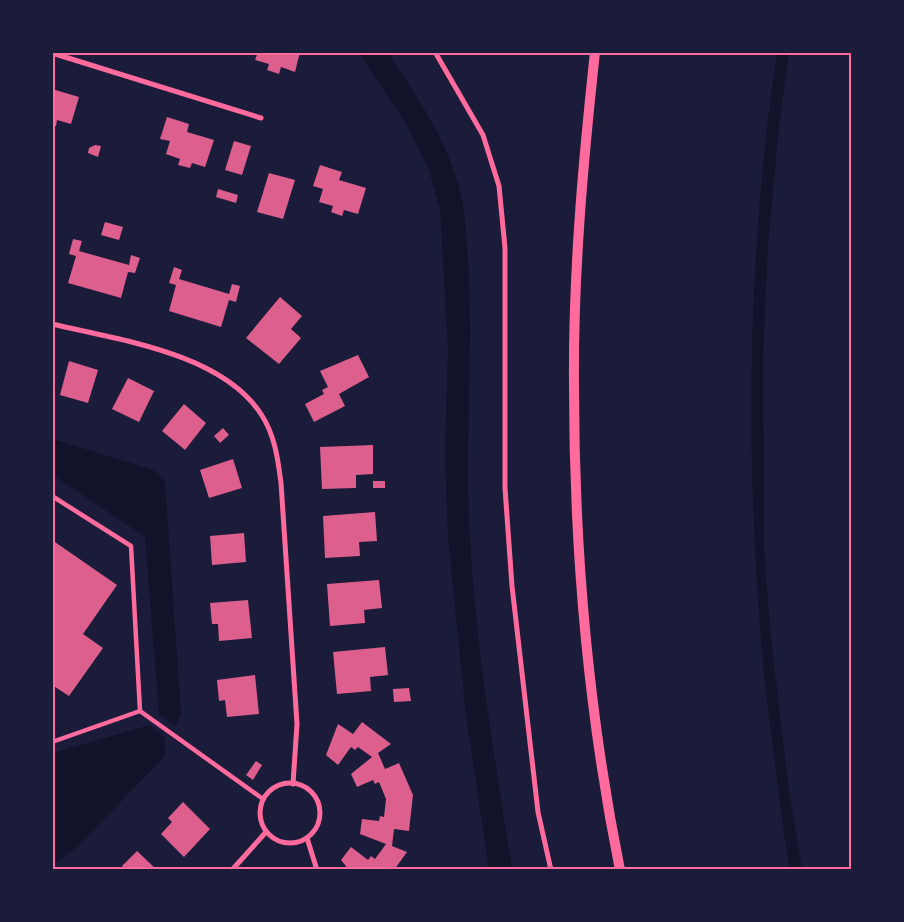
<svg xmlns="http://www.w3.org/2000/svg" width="904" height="922" font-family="'Space Grotesk',sans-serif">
	<rect width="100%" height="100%" fill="#1b1b3a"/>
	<g fill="#12122b">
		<path d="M789 52 779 126 768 244 763 357 764 545 770 630 788 784 802 870 790 869 785 841C777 774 766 707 761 639 745 444 748 247 777 53Z"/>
		<path d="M359 53H388C413 90 441 131 455 174 465 202 466 232 468 261 474 354 464 447 470 539 476 650 495 760 512 869H489L466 715 448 536 445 453 448 350 440 209 429 170 405 122Z"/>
		<polygon points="53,439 153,470 165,481 181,715 175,726 159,714 145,537 53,475"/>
		<polygon points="150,725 165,738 165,756 76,848 53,864 53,753"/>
	</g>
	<g fill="#dd5f8e">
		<polygon points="258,52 300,52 295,72 281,67 279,74 267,70 269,64 255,60"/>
		<polygon points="52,89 79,97 71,124 57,120 56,126 52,125"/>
		<polygon points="167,117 189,124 187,132 214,140 205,167 192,163 190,168 178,165 180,159 166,154 170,141 160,139"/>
		<polygon points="234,141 251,146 242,175 225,170"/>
		<polygon points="95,145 101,146 98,157 88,153 89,148"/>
		<polygon points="320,165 342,172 339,180 366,188 358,214 344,210 342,216 331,212 333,206 319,202 323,189 313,186"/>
		<polygon points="269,173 295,180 283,219 257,212"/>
		<polygon points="218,189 238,195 236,203 216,197"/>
		<polygon points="105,222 123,227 119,240 101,235"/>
		<polygon points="73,239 82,241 79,251 129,265 131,255 140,258 135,273 128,272 121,298 68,283 76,256 69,254"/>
		<polygon points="174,267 182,270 179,279 229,294 232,284 240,286 236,302 229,300 221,327 169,311 176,285 169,283"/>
		<polygon points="280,297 302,316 291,329 301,338 279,364 246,338"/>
		<polygon points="358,355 369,377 339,394 345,406 314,422 305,404 324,394 322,390 328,387 320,371"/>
		<polygon points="69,361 98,370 88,403 60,395"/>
		<polygon points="128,378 154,391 139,422 112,409"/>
		<polygon points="184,404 206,423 185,450 162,431"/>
		<polygon points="223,428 229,435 220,443 214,436"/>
		<polygon points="373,445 373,474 356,475 356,488 322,489 320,447"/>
		<polygon points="233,459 242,488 209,498 200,470"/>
		<rect x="373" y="481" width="12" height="7"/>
		<polygon points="375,512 377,541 359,542 360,556 325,558 323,516"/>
		<polygon points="244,533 246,562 212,565 210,536"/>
		<polygon points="52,540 117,585 83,634 103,648 69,696 52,685"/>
		<polygon points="379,580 382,608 364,610 365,623 330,626 327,584"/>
		<polygon points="248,600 252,638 219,641 218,624 212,624 210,603"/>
		<polygon points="385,647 388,675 370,677 371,691 337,694 333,652"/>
		<polygon points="255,675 259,714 227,717 225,700 219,701 217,680"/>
		<polygon points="409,688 411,701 394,702 393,689"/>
		<polygon points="362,722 391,744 378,753 385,769 399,763 413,795 409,831 394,829 392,846 407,852 394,870 349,870 341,860 351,847 368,860 371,856 375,859 386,844 360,834 362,819 379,821 380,816 384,817 386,799 379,782 375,784 373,780 357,787 351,774 372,757 358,747 355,750 351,747 338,765 326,755 338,724 353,734"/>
		<polygon points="256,761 262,765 253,780 246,775"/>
		<polygon points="183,802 210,829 184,857 161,834 172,822 168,818"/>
		<polygon points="137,851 157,870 126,870 122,866"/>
	</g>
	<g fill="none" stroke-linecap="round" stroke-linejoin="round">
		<g stroke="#ff6b9d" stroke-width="4.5">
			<polyline points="52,496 131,546 140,711 52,742"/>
			<polyline points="140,711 263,799"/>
		</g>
		<g stroke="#ff6b9d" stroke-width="5">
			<polyline points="435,52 483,135 499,186 505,248 505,488 512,586 538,812 551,870"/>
			<polyline points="52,53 261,118"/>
			<path d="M52 324C119 340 221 353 261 414 275 435 278 460 281 483L297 724 293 784"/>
			<circle cx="290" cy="813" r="30"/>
			<polyline points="307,838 317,870"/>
			<polyline points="232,870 266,832"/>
		</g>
		<path stroke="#ff6b9d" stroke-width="10" d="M595 52C583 163 573 274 574 386 574 547 588 711 620 870"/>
	</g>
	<rect width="904" height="922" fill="none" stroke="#1b1b3a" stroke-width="108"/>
	<rect x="54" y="54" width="796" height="814" fill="none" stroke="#ff6b9d" stroke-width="2"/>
</svg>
